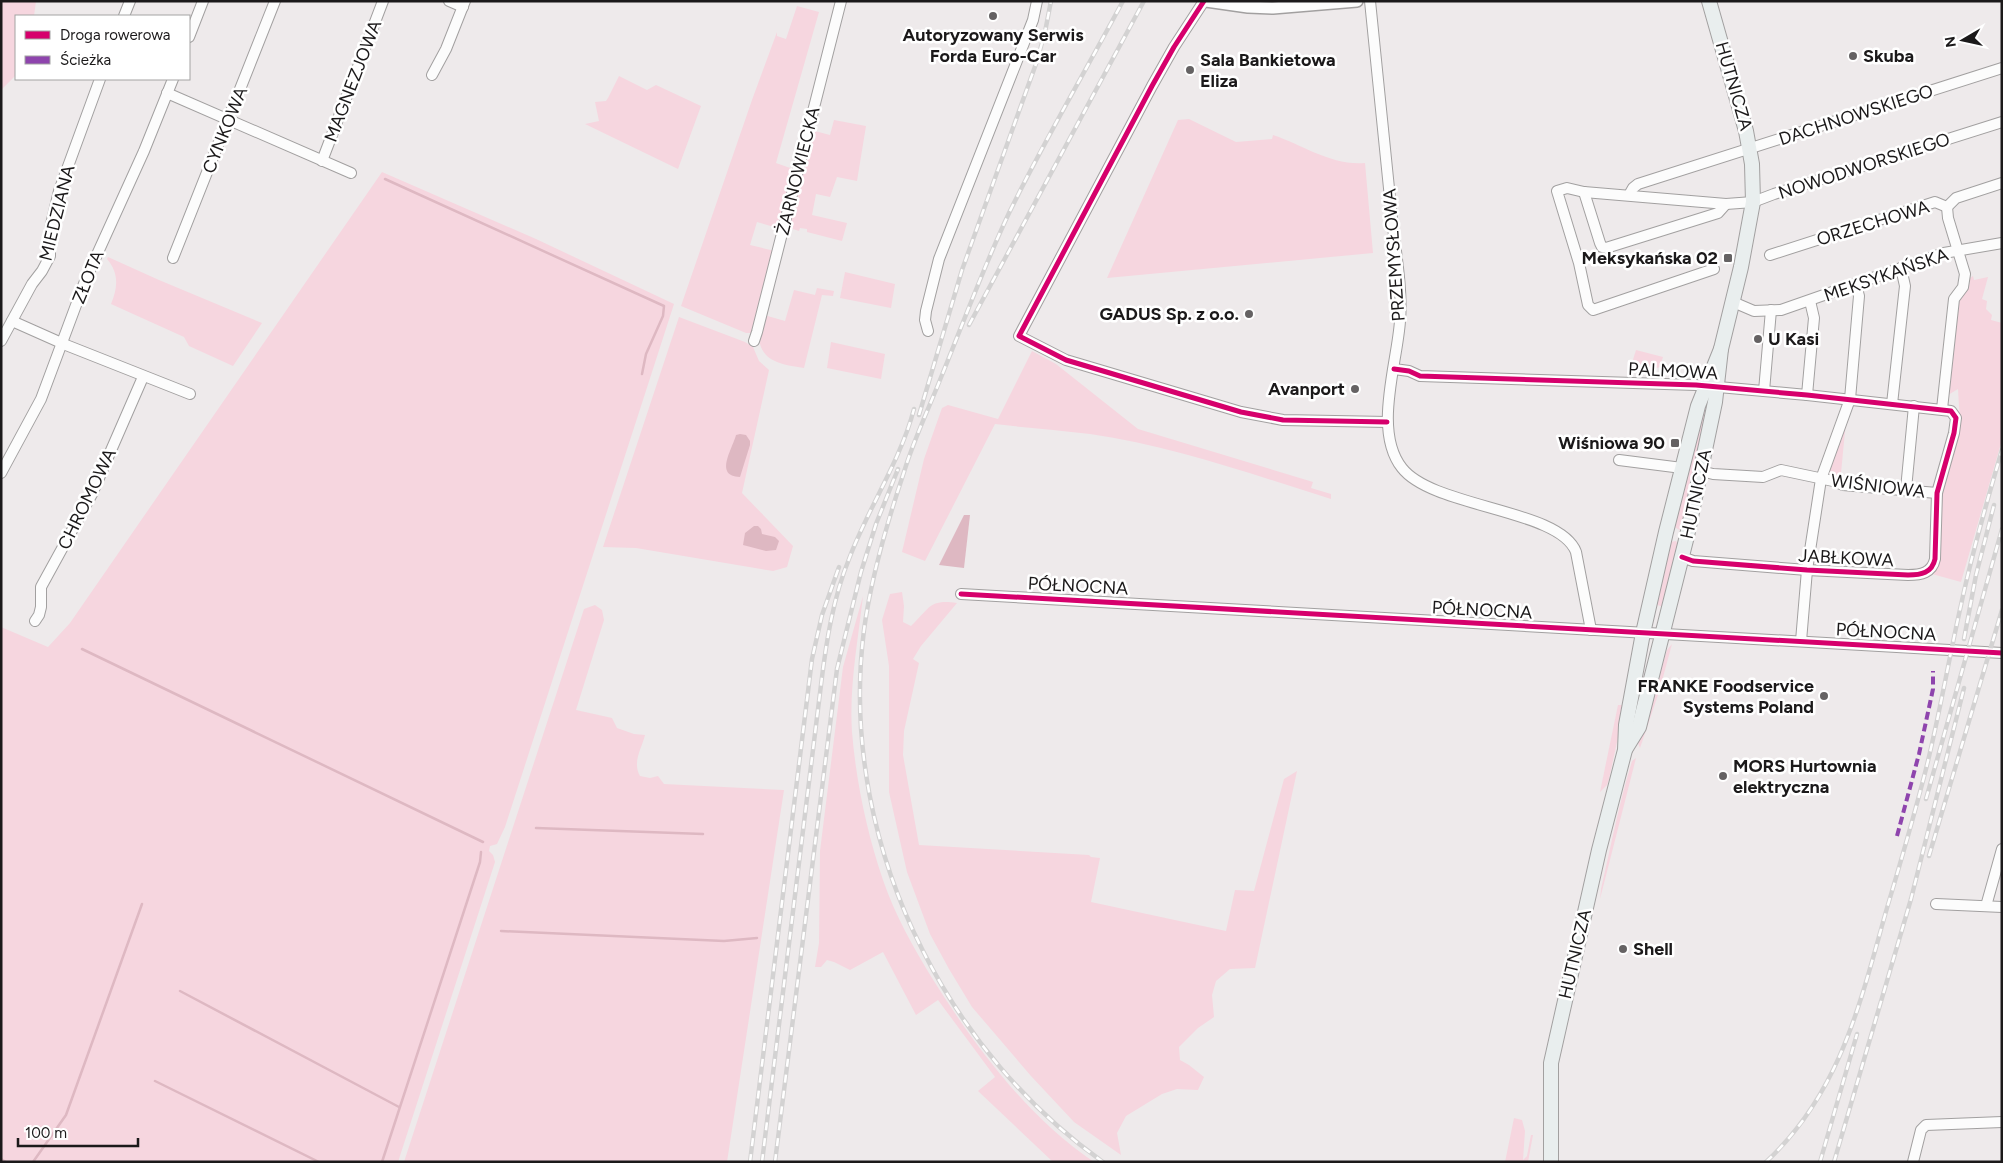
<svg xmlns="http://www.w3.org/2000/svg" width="2003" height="1163" font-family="Figtree,sans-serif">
	<rect width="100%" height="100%" fill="#eeeaeb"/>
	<g fill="#f6d6df">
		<polygon points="1,1 36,1 34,16 16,16 16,75 1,90"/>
		<polygon points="797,6 819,12 776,163 793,169 781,229 757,222 750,245 775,251 753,333 746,333 681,306 752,100 777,32 777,36 786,39"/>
		<polygon points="619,76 647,90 656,85 701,106 678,169 585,124 599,121 595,102 606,101 608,98"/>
		<path d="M1189 119 1236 142 1272 139 1273 135C1303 145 1332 166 1365 163L1373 253 1107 278 1178 120Z"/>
		<polygon points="834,120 866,126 857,181 837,177 830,197 816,194 812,215 847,223 842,241 807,232 807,229 800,228 799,231 786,227 811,130 830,135"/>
		<polygon points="382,172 536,239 674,304 505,827 497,844 490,846 489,851 493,855 495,862 398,1162 1,1162 1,627 48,647 70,623"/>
		<path d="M108 257 159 280 262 323 233 366 189 346 184 337 111 304C118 287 119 273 107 259Z"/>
		<polygon points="845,272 895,284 891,308 840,298"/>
		<polygon points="1973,276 1974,280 1988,277 1982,299 1987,301 1986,309 1992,315 1991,320 2002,323 2002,440 1961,582 1932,574 1937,563 1942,497 1960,423 1958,389 1948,395 1958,311 1960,297 1969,287 1970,278"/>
		<path d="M817 288 834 291 833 296 822 295 804 368C785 365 761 363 759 338 758 332 763 322 764 315L785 321 794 290 815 295Z"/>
		<polygon points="679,317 745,342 753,347 759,361 769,370 742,493 793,546 787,567 773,571 636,548 603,547"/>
		<polygon points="831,342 885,354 881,379 827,368"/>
		<polygon points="1636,350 1663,357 1660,367 1648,371 1631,366"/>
		<path d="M1032 351 1056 364 1138 429 1313 482 1311 488 1331 494V499C1252 474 1172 446 1090 434 1058 430 1027 428 995 424L925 561 902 552 924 459 942 408 948 405 998 419Z"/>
		<polygon points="1705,403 1711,403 1682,529 1680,530 1674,527"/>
		<polygon points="1846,421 1841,473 1839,477 1835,479 1827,473"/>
		<polygon points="1676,541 1678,545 1663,607 1655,604 1670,542"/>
		<path d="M902 592 904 606 903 622 911 626C930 608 929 599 957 603L921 646 913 659 919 663 904 731 903 755 919 845 1089 855 1091 857 1100 858 1091 902 1226 931 1235 890 1254 891 1284 779 1297 771 1255 968 1230 969 1216 981 1212 995 1214 1017 1198 1028 1179 1047 1180 1060 1189 1065 1204 1077 1198 1090 1177 1089 1162 1094 1126 1116 1117 1133 1121 1155 1074 1122 1031 1076 972 1007 949 969 930 934 907 872 889 792V666L882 620 890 594Z"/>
		<path d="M863 596C858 641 849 687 852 732 856 781 867 833 883 880 895 915 913 947 932 978 974 1045 1027 1117 1094 1162H1053L978 1091 995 1077 938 1000 916 1015 883 952 850 970 834 962 827 960 821 967H815L819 943 820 851 843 667Z"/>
		<path d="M595 605 602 610 604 620 576 710 612 718 617 728 634 734 645 735C642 748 632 762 640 776L650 778 658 776 664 784 784 790 727 1162H404L584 609Z"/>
		<polygon points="1672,644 1659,692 1640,748 1638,743 1667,650"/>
		<polygon points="1618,705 1622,705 1622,719 1609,779 1607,785 1600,792"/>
		<path d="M1636 758 1600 899 1601 889C1611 846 1619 803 1632 761Z"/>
		<polygon points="1514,1118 1522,1120 1525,1131 1523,1160 1527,1156 1531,1135 1533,1135 1528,1162 1505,1162"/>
	</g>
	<g fill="#deb8c2">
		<path d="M740 434 746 435 750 441V445L740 477C714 476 732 450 736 435Z"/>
		<polygon points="964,515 970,515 964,568 939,565"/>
		<polygon points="754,526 758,526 761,529 762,534 775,537 779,541 776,550 766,551 743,545 745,533"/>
	</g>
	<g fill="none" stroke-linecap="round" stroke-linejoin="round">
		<g stroke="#deb8c2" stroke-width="2.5">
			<polyline points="385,179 664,306 663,316 646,354 642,374"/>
			<polyline points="82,649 483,842"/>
			<polyline points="536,828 703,834"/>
			<polyline points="501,931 724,941 757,938"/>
			<polyline points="180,991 399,1107"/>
			<polyline points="155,1081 319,1162"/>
			<polyline points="1,1159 6,1162"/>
			<polyline points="33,1162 66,1115 142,904"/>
			<polyline points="382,1162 480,862 481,852"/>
		</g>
		<g stroke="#a2a0a0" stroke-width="12">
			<g id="minor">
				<polyline points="449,1 463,7"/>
				<polyline points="1204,1 1174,47 1152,86 1019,336 1066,360 1241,412 1283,420 1387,422"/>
				<path d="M1370 1C1377 70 1384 139 1391 208 1394 244 1403 287 1400 321 1397 365 1373 431 1402 468 1433 508 1560 509 1576 552L1591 630"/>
				<polyline points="124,16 130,1"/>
				<polyline points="189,37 203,1"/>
				<polyline points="432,75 446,49 465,1"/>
				<polyline points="167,93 351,173"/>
				<polyline points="322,161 383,1"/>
				<polyline points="1584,192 1600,243 1602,247 1606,248 1718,213 1726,204"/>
				<polyline points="1629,195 1633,188 1638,184 2002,68"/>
				<polyline points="1947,207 1956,198 2002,183"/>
				<polyline points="1770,255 1935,202 1947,207"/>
				<polyline points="173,258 275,1"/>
				<polyline points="1714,269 1593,310 1588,305 1579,263 1557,191 1567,188 1584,192 1726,204 1753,202 1774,194 2002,122"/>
				<polyline points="1733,302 1754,311 1781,310 1944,253 2002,243"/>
				<polyline points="12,321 66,345 190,394"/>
				<polyline points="928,331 925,320 926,311 939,259 1033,20 1037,1"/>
				<polyline points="1,341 32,284 42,271 50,256 50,229 59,191 100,79"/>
				<polyline points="754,341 757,332 841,1"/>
				<path d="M1394 369 1409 371 1420 376 1696 385 1807 395 1951 411 1956 418 1954 433 1937 493 1935 559C1932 573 1921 575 1908 575L1807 570 1693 561 1682 557"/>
				<polyline points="1764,391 1771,310"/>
				<polyline points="1807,395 1814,318 1810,301"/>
				<polyline points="1892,404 1905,286 1901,268"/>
				<polyline points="1942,409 1954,299 1963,287 1965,274 1948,218 1947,207"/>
				<polyline points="1619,460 1682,468"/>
				<polyline points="1701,471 1713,474 1763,477 1781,470 1833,481 1843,485 1937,493"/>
				<polyline points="1,473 41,399 85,281 144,151 173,79"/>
				<polyline points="1906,489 1914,406"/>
				<polyline points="961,594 2002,653"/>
				<polyline points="35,621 39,615 41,607 41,587 92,494 143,377"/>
				<polyline points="1801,641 1807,570 1821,479 1850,399 1859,296 1856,285"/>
				<polyline points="1936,904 2002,907"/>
				<polyline points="1986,906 2002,849"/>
				<polyline points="1913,1162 1921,1130 1926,1125 2002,1122"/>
			</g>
		</g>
		<g stroke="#a2a0a0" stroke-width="14">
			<polyline id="tertiary" points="1206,1 1248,7 1273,8 1357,1"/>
		</g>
		<g stroke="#a2a0a0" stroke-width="16">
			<g id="secondary">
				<polyline points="1626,748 1639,727 1687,536 1715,402 1721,349 1741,267 1753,202 1752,164 1746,131 1709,1"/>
				<polyline points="1551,1162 1551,1063 1599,850 1625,750 1626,725 1643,633 1666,532 1698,406 1721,349"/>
			</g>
		</g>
		<use href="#minor" stroke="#fcfcfc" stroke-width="10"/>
		<use href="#tertiary" stroke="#fcfcfc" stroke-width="11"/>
		<use href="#secondary" stroke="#e9eeee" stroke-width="14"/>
		<g stroke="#d3d2d2" stroke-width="4.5">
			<g id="rail">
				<polyline points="969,325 1144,1"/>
				<polyline points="919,415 962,270 1037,61 1045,32 1051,1"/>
				<polyline points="1964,639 1976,575 1994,505"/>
				<polyline points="1926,799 2002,529"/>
				<polyline points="1929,856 2002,610"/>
				<polyline points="750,1162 812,659 822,615 839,567"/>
				<path d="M762 1162 821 685C826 643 833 598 849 559 868 508 900 462 914 409"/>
				<polyline points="775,1162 837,669 861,572 876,524 898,469"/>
				<path d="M1103 1162C1027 1108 965 1034 923 951 873 853 850 739 864 630 871 577 887 523 904 472 914 439 929 408 942 375 964 321 984 266 1009 213 1044 141 1085 72 1123 1"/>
				<path d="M1766 1162C1841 1092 1860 1003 1887 908 1901 861 1915 813 1927 765 1940 712 1949 658 1961 605 1972 553 1987 501 2002 450"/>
				<polyline points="1820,1162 1857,1034"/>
				<polyline points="1834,1162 1911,899 1964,688"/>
			</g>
		</g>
		<use href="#rail" stroke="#fff" stroke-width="2.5" stroke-dasharray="8" stroke-linecap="butt"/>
		<polyline stroke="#8e44ad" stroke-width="4" stroke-dasharray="8 4" stroke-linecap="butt" points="1897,836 1919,754 1933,689 1933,671"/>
		<g stroke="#fff" stroke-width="8">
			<g id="cycleway">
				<polyline points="1204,1 1174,47 1152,86 1019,336 1066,360 1241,412 1283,420 1387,422"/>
				<path d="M1394 369 1409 371 1420 376 1696 385 1807 395 1951 411 1956 418 1954 433 1937 493 1935 559C1932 573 1921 575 1908 575L1807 570 1693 561 1682 557"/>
				<polyline points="961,594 2002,653"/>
			</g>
		</g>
		<use href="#cycleway" stroke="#d6006c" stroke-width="5"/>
	</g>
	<g fill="#656263" stroke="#fff" stroke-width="2">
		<circle cx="993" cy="16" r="5"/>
		<circle cx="1853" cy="56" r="5"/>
		<circle cx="1190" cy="70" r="5"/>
		<rect x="1723" y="253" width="10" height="10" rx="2.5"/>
		<circle cx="1249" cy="314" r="5"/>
		<circle cx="1758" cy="339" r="5"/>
		<circle cx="1355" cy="389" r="5"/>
		<rect x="1670" y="438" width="10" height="10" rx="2.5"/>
		<circle cx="1824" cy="696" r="5"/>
		<circle cx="1723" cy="776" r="5"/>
		<circle cx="1623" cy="949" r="5"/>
	</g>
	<g text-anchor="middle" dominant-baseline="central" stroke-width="5" stroke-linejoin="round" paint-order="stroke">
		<g font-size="18" font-weight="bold" fill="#1b191a" stroke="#fff" text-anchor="start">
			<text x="993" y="35" text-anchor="middle">Autoryzowany Serwis<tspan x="993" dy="21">Forda Euro-Car</tspan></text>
			<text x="1863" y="56">Skuba</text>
			<text x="1200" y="60">Sala Bankietowa<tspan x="1200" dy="21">Eliza</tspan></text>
			<text x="1718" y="258" text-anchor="end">Meksykańska 02</text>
			<text x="1239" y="314" text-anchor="end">GADUS Sp. z o.o.</text>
			<text x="1768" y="339">U Kasi</text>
			<text x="1345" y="389" text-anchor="end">Avanport</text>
			<text x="1665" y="443" text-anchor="end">Wiśniowa 90</text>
			<text x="1814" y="686" text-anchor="end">FRANKE Foodservice<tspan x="1814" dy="21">Systems Poland</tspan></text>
			<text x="1733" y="766">MORS Hurtownia<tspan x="1733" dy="21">elektryczna</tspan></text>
			<text x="1633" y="949">Shell</text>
		</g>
		<g font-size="18" fill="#1b191a" stroke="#fff">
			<text transform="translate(353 81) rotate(-69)">MAGNEZJOWA</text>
			<text transform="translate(1734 86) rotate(74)">HUTNICZA</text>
			<text transform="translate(1856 115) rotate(-18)">DACHNOWSKIEGO</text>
			<text transform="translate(225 130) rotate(-68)">CYNKOWA</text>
			<text transform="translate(1864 166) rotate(-18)">NOWODWORSKIEGO</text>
			<text transform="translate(798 171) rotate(-76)">ŻARNOWIECKA</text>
			<text transform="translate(57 213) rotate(-76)">MIEDZIANA</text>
			<text transform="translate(1873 223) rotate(-17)">ORZECHOWA</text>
			<text transform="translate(1394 255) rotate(-94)">PRZEMYSŁOWA</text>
			<text transform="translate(1886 275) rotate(-19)">MEKSYKAŃSKA</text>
			<text transform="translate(88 277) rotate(-68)">ZŁOTA</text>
			<text transform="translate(1673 371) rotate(3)">PALMOWA</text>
			<text transform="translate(1878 486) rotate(7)">WIŚNIOWA</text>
			<text transform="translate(1696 494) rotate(-78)">HUTNICZA</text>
			<text transform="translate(87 499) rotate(-64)">CHROMOWA</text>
			<text transform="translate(1846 558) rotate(3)">JABŁKOWA</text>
			<text transform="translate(1078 586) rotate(3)">PÓŁNOCNA</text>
			<text transform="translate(1482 610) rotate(3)">PÓŁNOCNA</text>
			<text transform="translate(1886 632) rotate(3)">PÓŁNOCNA</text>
			<text transform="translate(1575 954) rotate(-77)">HUTNICZA</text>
		</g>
	</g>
	<rect width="2003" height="1163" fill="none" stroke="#1b191a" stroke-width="5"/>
	<rect x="15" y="15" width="175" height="65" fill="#ffffff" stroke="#a4a3a3"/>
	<rect x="25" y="31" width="25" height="8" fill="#d6006c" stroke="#a4a3a3"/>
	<text x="60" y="40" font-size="15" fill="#1b191a">Droga rowerowa</text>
	<rect x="25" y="56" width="25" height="8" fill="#8e44ad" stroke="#a4a3a3"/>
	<text x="60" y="65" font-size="15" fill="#1b191a">Ścieżka</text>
	<g transform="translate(1963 40) rotate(261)" stroke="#ffffff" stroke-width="4" paint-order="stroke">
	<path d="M0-4L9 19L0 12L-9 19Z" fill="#1b191a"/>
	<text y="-8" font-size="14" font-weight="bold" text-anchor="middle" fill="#1b191a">N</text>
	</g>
	<path d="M18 1138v8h120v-8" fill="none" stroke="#1b191a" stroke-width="2.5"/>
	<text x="25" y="1138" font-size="15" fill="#1b191a" stroke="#ffffff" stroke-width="4" paint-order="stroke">100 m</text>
</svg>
